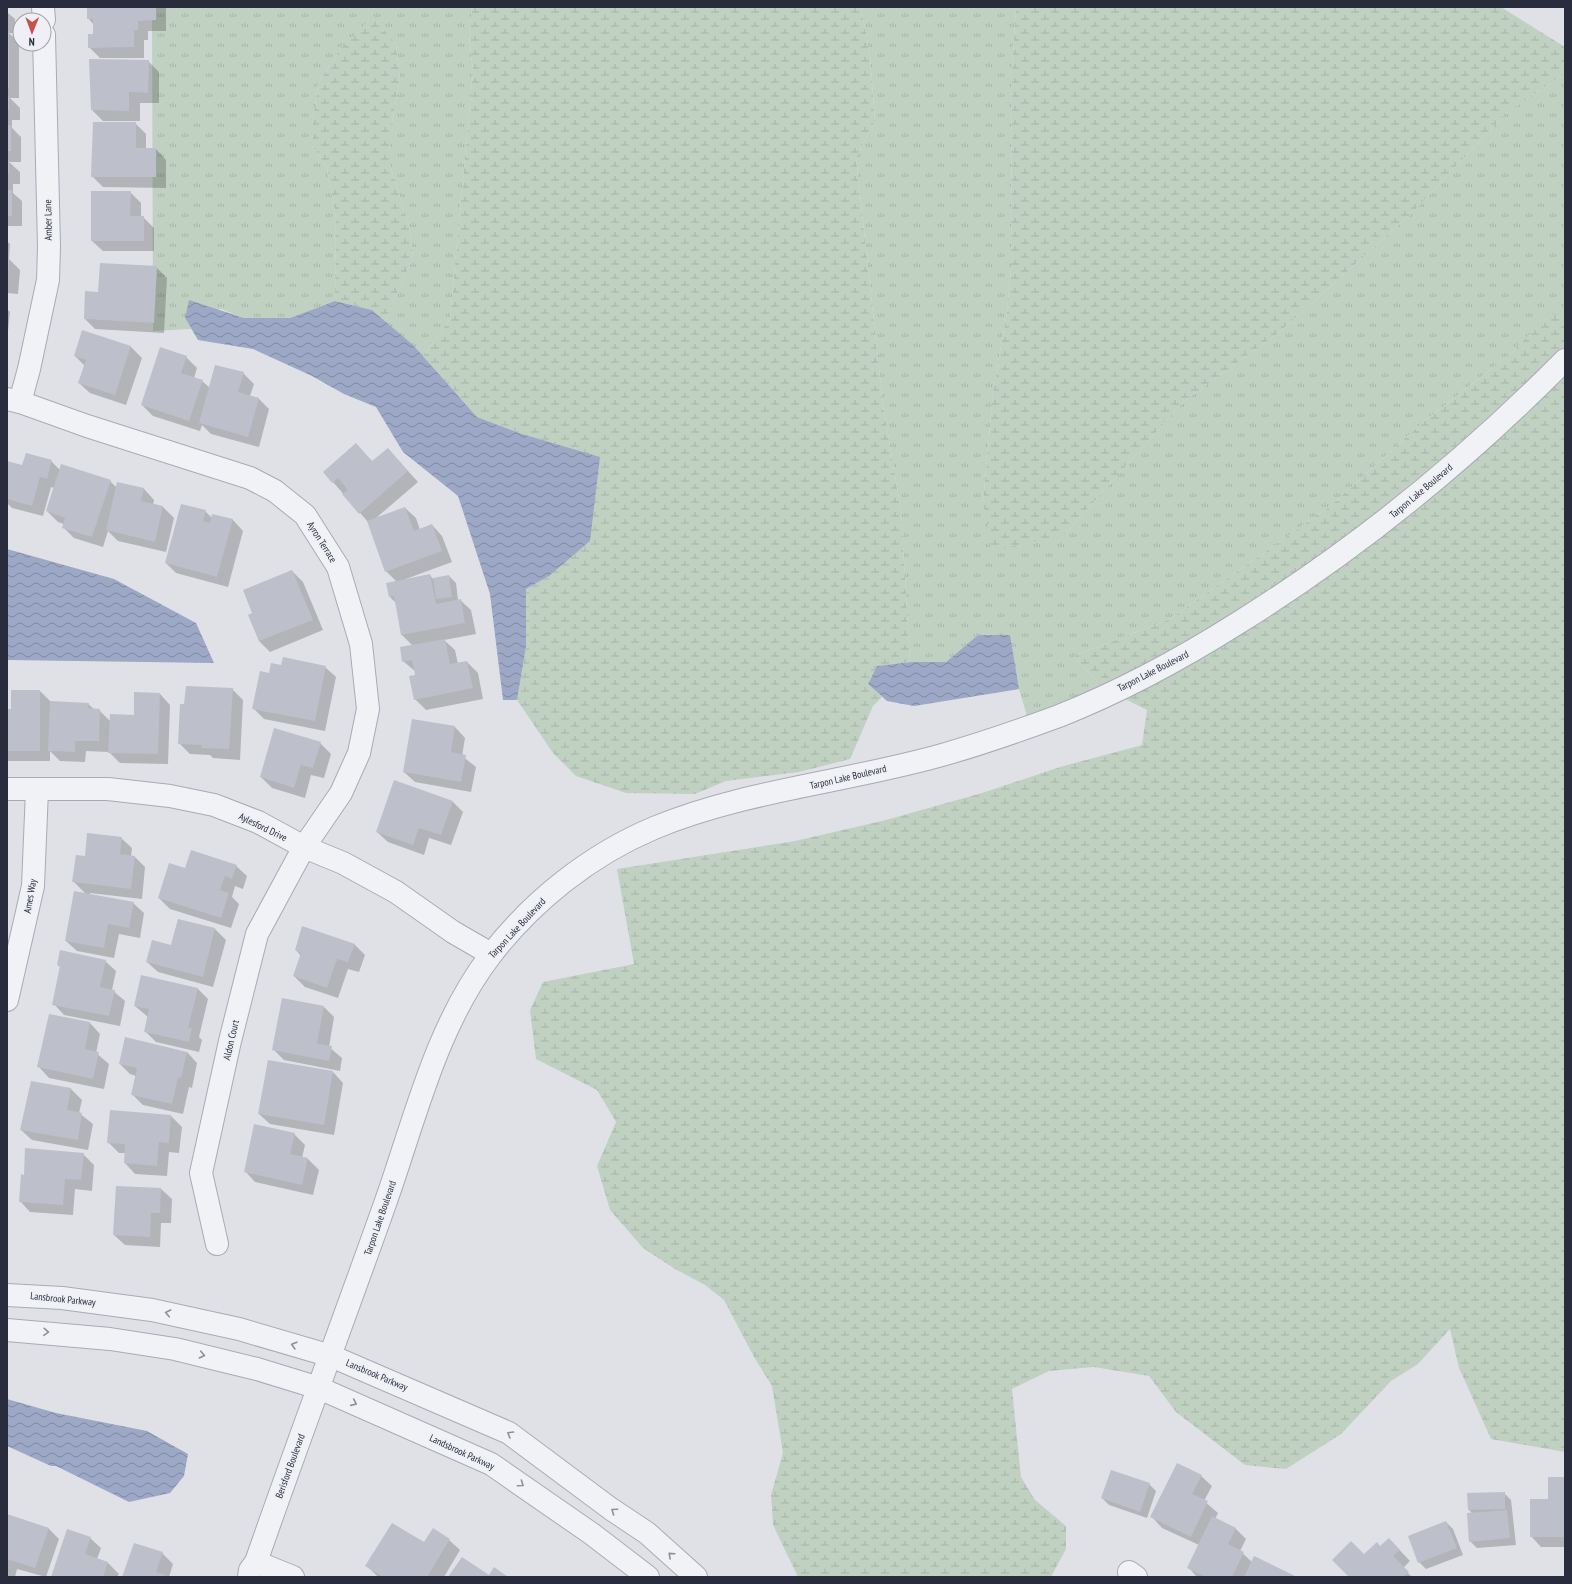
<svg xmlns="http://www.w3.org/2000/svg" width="1572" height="1584" font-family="'PT Sans Narrow',sans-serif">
	<defs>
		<pattern id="grass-tufts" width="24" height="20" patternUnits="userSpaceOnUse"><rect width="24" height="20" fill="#c1d1c1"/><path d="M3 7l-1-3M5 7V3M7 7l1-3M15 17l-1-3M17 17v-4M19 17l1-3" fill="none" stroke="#a6b4a7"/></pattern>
		<pattern id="wetland-marsh" width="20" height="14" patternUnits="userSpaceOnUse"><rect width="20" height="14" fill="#c1d1c1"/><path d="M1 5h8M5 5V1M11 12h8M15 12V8" fill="none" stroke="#a6b4a7"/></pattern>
		<pattern id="water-waves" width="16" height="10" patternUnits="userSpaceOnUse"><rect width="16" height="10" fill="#9ca8c5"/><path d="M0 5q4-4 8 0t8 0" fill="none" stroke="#7f89a1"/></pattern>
	</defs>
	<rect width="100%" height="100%" fill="#dfe1e7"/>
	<g fill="url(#grass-tufts)">
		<polygon points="152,7 472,7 469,35 473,71 450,319 423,357 385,321 413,257 409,226 391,168 391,128 400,79 396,44 373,18 341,48 318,84 313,119 313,146 327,168 336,217 335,301 290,318 244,318 221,309 185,318 191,329 153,331"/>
		<polygon points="861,7 1016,7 1012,68 1011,268 1007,312 993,392 983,502 1065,534 1184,401 1276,335 1409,216 1505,114 1565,73 1565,321 1550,313 1513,352 1422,423 1329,507 1170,619 1074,656 1100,686 1060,704 1027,716 1019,689 978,635 946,662 910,662 901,511 883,405 856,157 875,121 870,55"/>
	</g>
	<g fill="url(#wetland-marsh)">
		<polygon points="472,7 861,7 870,55 875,121 856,157 883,405 901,511 910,662 877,666 868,684 882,697 873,706 850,759 799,772 726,781 695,794 626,793 576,776 553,753 517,700 526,647 526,589 549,576 522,434 477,417 423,357 450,319 473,71 469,35"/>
		<polygon points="1016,7 1501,7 1565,47 1565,73 1505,114 1409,216 1276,335 1184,401 1065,534 992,551 983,502 993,392 1007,312 1011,268 1012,68"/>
		<polygon points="373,17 396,44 400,79 391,128 391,168 409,226 413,257 385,321 372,310 335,301 336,217 327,168 313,146 313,119 318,84 341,48"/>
		<polygon points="1550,312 1565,321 1565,347 1482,426 1406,491 1335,547 1198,637 1134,671 1100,686 1074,656 1170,619 1329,507 1422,423 1513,352"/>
		<path d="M1565 374V1452L1491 1439 1459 1368 1450 1329 1418 1364 1391 1381 1341 1434 1286 1469 1245 1465 1176 1412 1149 1376 1094 1367 1049 1371 1012 1389 1021 1477 1035 1500 1066 1526V1549L1051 1577H798L773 1525 771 1495 783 1453 772 1386 754 1357 724 1300 705 1285 675 1269 643 1248 610 1210 597 1166 616 1122 597 1090 536 1059 530 1010 543 982 634 964 617 869 795 841 886 820 982 793 1060 767 1142 745 1147 710 1123 698C1198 655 1276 616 1346 564 1423 506 1493 439 1565 374Z"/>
	</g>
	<g fill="url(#water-waves)">
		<polygon points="189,300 244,318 290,318 335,301 372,310 413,345 477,417 522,434 600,457 590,541 549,576 526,589 526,647 517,700 503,700 490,594 458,496 403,452 376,407 344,394 312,376 253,349 198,340 185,318"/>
		<polygon points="7,549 114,579 196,623 214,663 7,660"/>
		<polygon points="978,635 1010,635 1019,689 914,706 887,701 868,684 877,666 911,662 946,662"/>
		<polygon points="7,1399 56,1413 147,1431 188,1454 184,1476 170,1493 129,1502 56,1466 51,1466 7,1446"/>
	</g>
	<g fill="#0003">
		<polygon points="7,7 8,13 15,19 15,33 9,33 19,43 19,98 10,98 20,108 20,120 12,120 12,128 21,137 21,162 9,162 20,172 20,184 13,184 13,193 22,201 22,226 7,226"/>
		<polygon points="88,7 166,7 166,31 148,31 148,40 144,40 144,58 100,58 89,47 94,35 94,25 88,18"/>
		<polygon points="90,60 148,61 159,72 159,103 140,103 140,121 103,121 92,110"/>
		<polygon points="135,123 146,134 146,149 156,149 166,160 166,188 103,187 93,177"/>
		<polygon points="130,192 141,203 141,217 143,217 154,228 154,251 103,251 92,241"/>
		<polygon points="7,241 10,244 9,259 20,270 18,294 7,293"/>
		<polygon points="156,267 167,278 164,333 95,329 85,319 99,293"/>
		<polygon points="7,309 10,312 7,340"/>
		<polygon points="83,332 131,347 142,358 126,405 90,393 79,383 85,366 75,356"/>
		<polygon points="186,357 197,368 194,378 202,381 210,388 243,373 254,384 250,396 258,398 269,409 259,447 211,434 202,425 200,431 153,416 142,405"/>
		<polygon points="356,445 373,462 398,460 418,482 376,518 405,508 416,518 420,530 432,525 442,536 452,562 403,580 430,575 433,579 449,576 456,583 458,600 460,600 471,610 476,634 444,640 455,650 458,664 467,662 478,673 483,699 426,710 415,699 416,672 403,661 413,646 402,635 396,603 390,597 397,582 386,571 368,522 333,482"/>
		<polygon points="51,461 60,470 110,481 117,488 144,489 154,500 153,505 163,507 174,518 166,552 118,541 108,531 103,547 74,538 63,527 64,524 58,522 47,511 54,488 51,487 43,516 12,508 7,503 7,462 23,466"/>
		<polygon points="205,511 212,518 213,515 233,520 243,531 228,587 176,573 166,563"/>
		<polygon points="292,571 303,582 323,630 270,652 259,641 249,615 254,613"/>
		<polygon points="282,666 325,667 336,677 325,731 264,719 253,708 270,674"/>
		<polygon points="232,689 243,700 240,760 213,758 210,755 190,754 179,743 185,705"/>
		<polygon points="40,691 51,702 88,704 94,709 99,710 110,721 135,716 160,694 170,705 168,764 120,763 109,752 86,751 85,762 60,761 50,751 50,761 7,761 7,710 12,710"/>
		<polygon points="455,727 465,738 462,756 476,767 471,792 415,782 404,772"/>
		<polygon points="320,743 331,754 324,778 311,775 305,798 272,788 261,777"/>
		<polygon points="452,801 463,812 451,845 429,838 424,855 388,842 377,832"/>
		<polygon points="121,838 132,848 131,856 135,857 145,867 142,899 90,893 90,895 133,903 144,913 140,938 119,934 114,958 77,951 66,941 86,894 74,882 85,857"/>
		<polygon points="236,866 247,876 243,889 235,886 232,897 239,904 231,928 170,909 159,898 186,869"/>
		<polygon points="178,920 215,929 226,940 213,987 158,972 147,962 171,946"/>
		<polygon points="354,944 365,955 359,972 348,969 338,998 305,987 294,976 301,956 296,950"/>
		<polygon points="105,961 116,971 112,990 125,1001 120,1026 64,1015 54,1004 61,968 58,965"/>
		<polygon points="197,988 208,999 199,1037 202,1040 199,1052 156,1042 145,1031 148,1017 135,1006"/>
		<polygon points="324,1007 334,1017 329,1047 342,1058 340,1071 284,1060 273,1049"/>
		<polygon points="90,1023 100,1034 96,1053 109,1064 104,1089 49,1078 39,1067"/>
		<polygon points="187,1052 197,1063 192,1088 189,1087 183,1114 143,1105 132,1094 136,1076 130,1074 120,1064"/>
		<polygon points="333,1072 343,1083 334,1135 270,1124 259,1114"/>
		<polygon points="32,1082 71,1089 82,1100 79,1113 93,1124 88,1150 32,1140 21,1130"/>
		<polygon points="171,1116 182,1127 179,1153 169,1152 167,1176 135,1174 125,1163 126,1153 119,1153 108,1142"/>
		<polygon points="294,1134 305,1145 302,1158 308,1159 319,1170 313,1195 255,1182 245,1171"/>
		<polygon points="83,1154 94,1165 92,1191 75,1189 73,1215 30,1212 20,1201 25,1176"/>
		<polygon points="161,1189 172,1199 171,1223 161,1223 160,1247 125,1245 114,1235"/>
		<polygon points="1201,1476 1212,1486 1204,1501 1218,1513 1215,1519 1235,1528 1246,1539 1240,1551 1252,1562 1255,1557 1294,1577 1197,1577 1189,1568 1199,1545 1162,1528 1152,1517"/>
		<polygon points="1565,1478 1565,1547 1541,1547 1531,1536 1549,1500"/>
		<polygon points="1149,1484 1156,1491 1147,1518 1109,1505 1102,1498"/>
		<polygon points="1504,1493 1511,1500 1516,1545 1477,1548 1470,1541 1472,1513 1469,1510"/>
		<polygon points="7,1515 48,1528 59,1539 46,1577 17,1569 15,1577 7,1576"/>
		<polygon points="1446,1522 1453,1529 1463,1555 1426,1569 1419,1562"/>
		<polygon points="90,1538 101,1548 97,1559 108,1563 119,1574 117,1577 52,1577"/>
		<polygon points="1389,1539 1410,1561 1403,1568 1412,1577 1351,1577 1364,1556 1380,1547"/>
		<polygon points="449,1540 460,1550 444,1577 378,1577 367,1566 425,1544"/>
		<polygon points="162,1553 173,1564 169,1577 123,1577"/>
	</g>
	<g fill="#bdbfca">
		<polygon points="87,7 156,7 156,20 138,21 138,30 134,30 134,47 88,48 88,34 93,34 93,19 87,19"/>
		<rect x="7" y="31" width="2" height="57"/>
		<polygon points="89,59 149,60 148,93 129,92 129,111 91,110"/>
		<polygon points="9,96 9,110 7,110 7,97"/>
		<polygon points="93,122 136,122 136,148 156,148 156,177 91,177"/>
		<rect x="7" y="125" width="4" height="26"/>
		<rect x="7" y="160" width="2" height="14"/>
		<rect x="7" y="190" width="5" height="26"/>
		<polygon points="91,191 131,191 130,216 144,216 144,241 91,241"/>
		<polygon points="7,258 9,258 8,278 7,278"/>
		<polygon points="100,263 157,266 154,323 84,319 85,291 98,292"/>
		<polygon points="82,330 131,346 115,395 78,383 86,360 74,356"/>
		<polygon points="160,347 187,356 181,373 203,380 189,421 141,405"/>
		<polygon points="215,365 244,372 238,392 259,398 248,437 199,423"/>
		<polygon points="356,443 372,461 388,448 408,471 359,514 342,494 348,490 338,478 332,483 323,472"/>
		<polygon points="26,453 52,460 47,479 40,477 32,506 7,499 7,461 22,465"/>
		<polygon points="61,464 111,480 92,537 62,528 65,518 46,511"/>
		<polygon points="117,482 144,488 141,501 163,506 155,542 106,530"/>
		<polygon points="181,504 206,510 203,521 210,523 212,514 233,519 217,577 165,563"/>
		<polygon points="405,507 414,531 432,524 442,551 385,572 367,521"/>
		<polygon points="292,570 313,620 259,641 248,615 252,613 243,590"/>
		<polygon points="430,574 436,604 461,599 465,623 401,635 394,596 389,597 386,583"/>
		<polygon points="449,575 452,597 436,599 433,578"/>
		<polygon points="445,639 450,664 467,661 473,688 414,700 409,676 415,675 412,660 402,662 400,647"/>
		<polygon points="283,657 326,666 315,721 252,709 260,671 269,673 271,663 281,665"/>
		<polygon points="186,686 233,688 229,749 201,748 202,745 178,744 180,704 184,704"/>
		<polygon points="11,690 40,690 40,751 7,751 7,709 11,709"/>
		<polygon points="134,692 160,693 158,754 108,753 110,714 134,715"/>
		<polygon points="50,701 89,703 88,708 100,709 99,741 75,741 75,752 48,751"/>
		<polygon points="412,719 455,726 451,752 466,755 461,782 403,772"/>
		<polygon points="274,728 321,742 313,768 301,765 294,788 260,777"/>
		<polygon points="394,780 453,801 441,835 419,828 413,845 376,832"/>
		<polygon points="87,833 122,837 120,854 135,856 131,889 72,882 76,855 85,856"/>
		<polygon points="191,850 237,865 232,879 225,876 220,890 229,893 221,918 158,898 169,863 185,868"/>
		<polygon points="74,891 134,902 129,928 108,924 104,948 65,941"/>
		<polygon points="178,919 215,928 203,977 146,962 152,940 171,945"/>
		<polygon points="302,926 355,944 348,962 337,959 327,988 293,976 301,953 295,950"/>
		<polygon points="60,950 106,960 100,987 115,990 109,1016 52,1005 60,966 57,965"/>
		<polygon points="141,975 198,988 188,1028 192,1028 189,1042 144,1032 149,1009 134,1006"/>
		<polygon points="282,998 324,1006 317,1044 332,1046 329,1061 272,1050"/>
		<polygon points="49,1014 90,1022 85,1049 99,1052 93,1079 37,1067"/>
		<polygon points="125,1037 187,1052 181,1078 178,1077 172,1104 131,1095 137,1068 119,1064"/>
		<polygon points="268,1060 333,1071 324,1125 258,1114"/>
		<polygon points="31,1081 71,1088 67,1110 82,1113 78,1140 20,1130"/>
		<polygon points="110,1110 171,1115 169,1143 159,1142 157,1166 124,1163 125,1144 107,1143"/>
		<polygon points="254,1124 295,1133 290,1154 308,1158 302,1185 244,1172"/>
		<polygon points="25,1148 84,1153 81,1180 65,1179 63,1205 19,1202 21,1174 24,1175"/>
		<polygon points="116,1186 161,1188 160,1213 151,1213 150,1237 113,1235"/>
		<polygon points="1177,1463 1202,1475 1192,1494 1208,1501 1191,1537 1150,1517"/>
		<polygon points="1111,1470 1150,1483 1140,1512 1101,1498"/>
		<polygon points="1548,1477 1565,1477 1565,1537 1530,1537 1530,1499 1548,1499"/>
		<polygon points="1505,1492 1505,1509 1468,1510 1467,1493"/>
		<polygon points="1507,1510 1510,1538 1469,1542 1467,1513"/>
		<polygon points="7,1514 49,1528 35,1568 7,1559"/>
		<polygon points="1212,1516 1236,1528 1228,1544 1244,1552 1232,1577 1206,1577 1187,1568"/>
		<polygon points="1446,1521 1457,1548 1418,1563 1408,1536"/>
		<polygon points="392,1523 424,1542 433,1528 450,1539 427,1577 383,1577 365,1566"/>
		<polygon points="67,1529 91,1537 85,1554 108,1562 103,1577 51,1577"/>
		<polygon points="1389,1538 1400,1550 1393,1556 1409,1572 1403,1577 1349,1577 1332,1560 1351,1541 1364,1554 1377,1542 1380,1546"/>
		<polygon points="134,1543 163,1552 156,1572 171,1577 122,1577"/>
		<polygon points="1254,1556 1295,1576 1294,1577 1244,1577"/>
		<polygon points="462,1557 489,1575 494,1567 508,1577 448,1577"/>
	</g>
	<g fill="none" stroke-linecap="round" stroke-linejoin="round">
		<g stroke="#a8abb4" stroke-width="24">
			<g id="minor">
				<polyline points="43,7 44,20"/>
				<polyline points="7,399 20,402 87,426 250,478 275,491 305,515 338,567 361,644 368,709 359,753 341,793 304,847 257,934 230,1041 201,1173 217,1244"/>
				<polyline points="20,402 29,369 48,280 49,247 44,35"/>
				<polyline points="7,789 108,789 170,796 214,805 258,822 304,847 343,863 396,892 453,932 491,954"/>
				<polyline points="7,1000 33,886 37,790"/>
				<polyline points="7,1295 62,1298 152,1310 239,1329 331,1356 509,1433 611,1509 647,1533 696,1577"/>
				<polyline points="7,1330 110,1339 175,1349 257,1369 319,1388 491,1464 592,1534 648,1577"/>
				<polyline points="256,1562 293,1577"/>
				<polyline points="1129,1572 1136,1577"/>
				<path d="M249 1577 250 1570 256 1562C298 1441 343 1322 386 1201 415 1119 436 1027 490 956 532 901 590 855 654 828 746 790 847 782 942 755 981 744 1021 730 1059 716 1122 691 1181 659 1238 623 1357 549 1466 460 1565 360"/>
			</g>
		</g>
		<use href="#minor" stroke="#f1f2f6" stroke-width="22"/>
	</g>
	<defs><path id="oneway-chevron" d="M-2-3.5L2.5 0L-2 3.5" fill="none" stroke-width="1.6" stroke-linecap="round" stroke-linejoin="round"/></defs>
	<g stroke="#8d8f9a">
		<use href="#oneway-chevron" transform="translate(168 1313) rotate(-169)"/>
		<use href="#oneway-chevron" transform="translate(46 1332) rotate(4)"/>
		<use href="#oneway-chevron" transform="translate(294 1345) rotate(-164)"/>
		<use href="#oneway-chevron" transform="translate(202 1355) rotate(12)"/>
		<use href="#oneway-chevron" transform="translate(354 1403) rotate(24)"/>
		<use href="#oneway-chevron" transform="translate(510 1434) rotate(-149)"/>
		<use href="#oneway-chevron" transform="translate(521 1484) rotate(35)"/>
		<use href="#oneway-chevron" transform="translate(614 1511) rotate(-145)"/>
		<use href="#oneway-chevron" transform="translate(671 1555) rotate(-138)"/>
	</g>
	<g text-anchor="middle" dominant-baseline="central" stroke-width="3.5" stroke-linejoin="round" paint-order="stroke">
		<g font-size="10" fill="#292c3d" stroke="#eef0f5">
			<text transform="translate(48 220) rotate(-91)">Amber Lane</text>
			<text transform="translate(1421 491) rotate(-40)">Tarpon Lake Boulevard</text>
			<text transform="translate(322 542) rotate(58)">Ayron Terrace</text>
			<text transform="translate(1153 671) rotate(-27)">Tarpon Lake Boulevard</text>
			<text transform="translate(848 777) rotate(-13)">Tarpon Lake Boulevard</text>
			<text transform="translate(263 827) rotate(26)">Aylesford Drive</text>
			<text transform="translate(30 896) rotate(-80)">Ames Way</text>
			<text transform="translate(517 928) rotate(-47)">Tarpon Lake Boulevard</text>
			<text transform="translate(231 1040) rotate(-77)">Aldon Court</text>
			<text transform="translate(380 1218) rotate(-71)">Tarpon Lake Boulevard</text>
			<text transform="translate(63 1299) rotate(6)">Lansbrook Parkway</text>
			<text transform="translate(377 1375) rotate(23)">Lansbrook Parkway</text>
			<text transform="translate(462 1452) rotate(25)">Landsbrook Parkway</text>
			<text transform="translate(290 1466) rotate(-70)">Berisford Boulevard</text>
		</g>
	</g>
	<rect width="1572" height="1584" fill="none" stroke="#292c3d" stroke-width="16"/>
	<g transform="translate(32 32) rotate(181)"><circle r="19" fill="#eef0f5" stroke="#9fa2ab"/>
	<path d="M0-3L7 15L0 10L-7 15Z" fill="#c5514b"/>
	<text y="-6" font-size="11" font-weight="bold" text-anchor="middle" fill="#292c3d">N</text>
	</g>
</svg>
